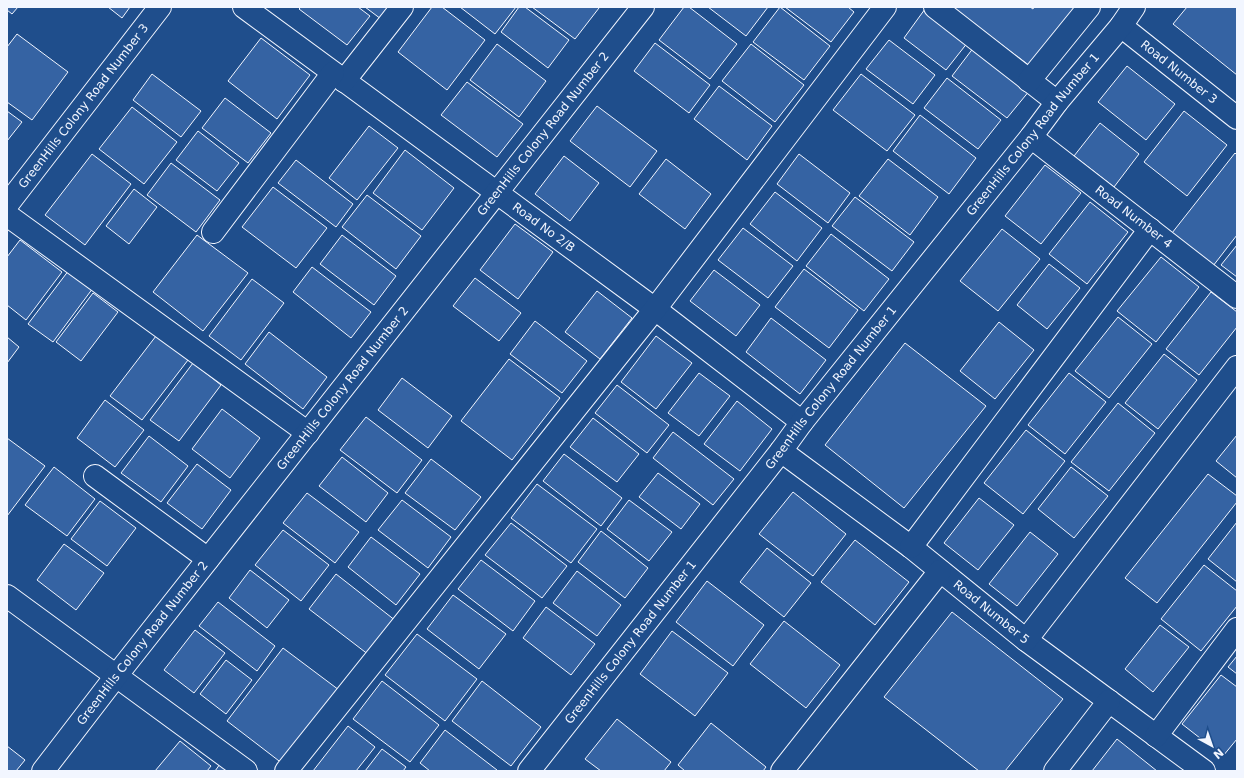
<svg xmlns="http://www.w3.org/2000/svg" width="1244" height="778" font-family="'DejaVu Sans',sans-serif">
	<rect width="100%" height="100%" fill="#1f4e8c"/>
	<g fill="#3563a3" stroke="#f2f6ff">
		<polygon points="7,7 18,7 12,14 7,10"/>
		<polygon points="108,7 130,7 122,18"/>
		<polygon points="301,7 358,7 370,16 347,45 299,9"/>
		<polygon points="365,7 390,7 381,19"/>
		<polygon points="432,7 442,7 485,40 447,90 398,52"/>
		<polygon points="460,7 516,7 495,34"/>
		<polygon points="519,7 525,7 569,40 548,68 501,32"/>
		<polygon points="532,7 599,7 599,8 575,39"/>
		<polygon points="684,7 689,7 737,44 710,79 659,40"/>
		<polygon points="708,7 768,7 746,36"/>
		<polygon points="780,7 830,46 804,80 753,42"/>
		<polygon points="785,7 848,7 854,12 831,42"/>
		<polygon points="952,7 1030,7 1033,9 1034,7 1076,7 1031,67"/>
		<polygon points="1187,7 1237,7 1237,75 1173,24"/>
		<polygon points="925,9 968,42 946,70 904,38"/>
		<polygon points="17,34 68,72 32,120 7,102 7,47"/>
		<polygon points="261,38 310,75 277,119 228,81"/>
		<polygon points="889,40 935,75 913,104 866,69"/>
		<polygon points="655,43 710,85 689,113 634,71"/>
		<polygon points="497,44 546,81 519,117 470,80"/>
		<polygon points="751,44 804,85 775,122 722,81"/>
		<polygon points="974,47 1030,90 1007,118 952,76"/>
		<polygon points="1127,66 1175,104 1146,140 1098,102"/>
		<polygon points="152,74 201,111 181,137 133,100"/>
		<polygon points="861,74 915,115 887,151 833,110"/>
		<polygon points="947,78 1001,120 978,149 924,108"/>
		<polygon points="467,82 523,124 497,157 441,115"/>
		<polygon points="719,86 772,126 747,160 694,119"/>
		<polygon points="225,98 271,133 248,163 202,128"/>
		<polygon points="597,106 657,151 630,187 570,141"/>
		<polygon points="132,107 177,142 144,184 99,149"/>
		<polygon points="7,111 22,122 7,141"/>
		<polygon points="1184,111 1227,145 1187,196 1144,162"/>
		<polygon points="920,115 976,158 949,194 893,151"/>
		<polygon points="1100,123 1139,154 1114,187 1074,156"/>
		<polygon points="369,126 398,148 357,200 329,178"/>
		<polygon points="198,131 239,163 217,191 176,160"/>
		<polygon points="405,150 454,188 422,230 373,193"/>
		<polygon points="1235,153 1237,155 1237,235 1213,266 1172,233"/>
		<polygon points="92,154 131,184 85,245 45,215"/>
		<polygon points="799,154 850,193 828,223 777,184"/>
		<polygon points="564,156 599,183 570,221 535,194"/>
		<polygon points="666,159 711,194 685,229 639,194"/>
		<polygon points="888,159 938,197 910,235 859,196"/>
		<polygon points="296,160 353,204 336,227 278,183"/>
		<polygon points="171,163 220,200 196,232 147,195"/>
		<polygon points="1045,165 1081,193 1041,244 1005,216"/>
		<polygon points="273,187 327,228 296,268 242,227"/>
		<polygon points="134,189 157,207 129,244 106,226"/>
		<polygon points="775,192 822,228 797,261 750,224"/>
		<polygon points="367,195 421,236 396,269 342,227"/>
		<polygon points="855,197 914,242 892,271 832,226"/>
		<polygon points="1090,202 1128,232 1087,284 1049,254"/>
		<polygon points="515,224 553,252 518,299 480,270"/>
		<polygon points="743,228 793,266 768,298 718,260"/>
		<polygon points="1002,229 1040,259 998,311 960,281"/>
		<polygon points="831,234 889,279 864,311 806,266"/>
		<polygon points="197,235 248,273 203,331 153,292"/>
		<polygon points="342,235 396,276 374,305 320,264"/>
		<polygon points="20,240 62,272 26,320 7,305 7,257"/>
		<polygon points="1237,245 1237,277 1221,265"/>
		<polygon points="1161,257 1199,287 1156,342 1117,311"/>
		<polygon points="1049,264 1080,288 1047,329 1017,305"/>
		<polygon points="312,267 371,312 351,338 293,292"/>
		<polygon points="804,269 858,310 829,348 775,307"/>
		<polygon points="69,270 93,288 53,342 28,324"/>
		<polygon points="714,270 760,305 736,336 690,301"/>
		<polygon points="475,278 521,313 499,341 453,306"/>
		<polygon points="252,279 284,303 241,360 209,336"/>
		<polygon points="597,291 632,318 600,359 565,332"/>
		<polygon points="1211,292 1237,312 1237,327 1199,375 1166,349"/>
		<polygon points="93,293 118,312 81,361 56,342"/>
		<polygon points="1118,317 1152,344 1109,398 1075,371"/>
		<polygon points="771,318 826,360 800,394 746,352"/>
		<polygon points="535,321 587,361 562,393 510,354"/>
		<polygon points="999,322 1034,350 995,399 960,371"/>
		<polygon points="269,332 327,377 303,409 245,364"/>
		<polygon points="156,336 188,360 142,420 110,396"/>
		<polygon points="656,336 692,363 656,409 621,382"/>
		<polygon points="7,337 19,347 7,363"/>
		<polygon points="905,343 986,406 904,508 825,445"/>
		<polygon points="1164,354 1197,380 1158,429 1125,403"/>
		<polygon points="509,359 560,398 512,460 461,421"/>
		<polygon points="193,363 221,385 179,441 150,420"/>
		<polygon points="699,373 730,396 699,436 668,413"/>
		<polygon points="1069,373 1106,402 1065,454 1028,425"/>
		<polygon points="402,378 452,416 428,448 378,410"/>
		<polygon points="617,385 669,425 647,453 595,413"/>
		<polygon points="105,400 144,430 115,467 77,438"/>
		<polygon points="737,401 772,429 740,471 704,444"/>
		<polygon points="1118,403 1155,433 1109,491 1071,462"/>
		<polygon points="222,409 260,438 230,478 192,449"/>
		<polygon points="366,417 422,460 397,493 340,450"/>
		<polygon points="593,418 639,454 617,482 570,447"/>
		<polygon points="1026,430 1065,461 1023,514 984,483"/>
		<polygon points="673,432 734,479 713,505 653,458"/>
		<polygon points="1237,435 1237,478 1216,461"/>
		<polygon points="149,436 188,466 161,502 121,473"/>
		<polygon points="7,438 45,466 7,516"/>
		<polygon points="564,454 622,498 601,526 543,481"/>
		<polygon points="342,457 388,493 366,522 319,486"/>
		<polygon points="431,459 481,497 455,530 405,493"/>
		<polygon points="197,464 231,490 202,529 167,503"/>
		<polygon points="54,467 95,499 67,536 25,505"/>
		<polygon points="1071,467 1108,496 1074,538 1038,509"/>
		<polygon points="658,473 700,504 681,529 639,497"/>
		<polygon points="1208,474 1237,496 1237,502 1157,603 1125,578"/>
		<polygon points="537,484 597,529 571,563 511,518"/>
		<polygon points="793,492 846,534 813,576 759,534"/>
		<polygon points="307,493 359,532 335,563 283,523"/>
		<polygon points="979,498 1014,525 978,570 944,543"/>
		<polygon points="402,500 451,537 428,568 378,530"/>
		<polygon points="629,500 672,532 649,561 607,529"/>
		<polygon points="100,501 136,528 107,566 71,539"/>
		<polygon points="1237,522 1237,582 1208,559"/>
		<polygon points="511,523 567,566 542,598 485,555"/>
		<polygon points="283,530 329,565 301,601 255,565"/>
		<polygon points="601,531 648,568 625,598 578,562"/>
		<polygon points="1030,532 1058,554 1017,606 989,584"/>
		<polygon points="371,537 420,574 396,605 348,567"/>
		<polygon points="855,540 909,582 875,625 821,582"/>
		<polygon points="64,544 104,573 76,610 37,580"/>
		<polygon points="767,548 811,583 784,617 740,582"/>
		<polygon points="481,560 535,601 513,631 458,589"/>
		<polygon points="1204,565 1237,591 1237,606 1201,651 1161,619"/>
		<polygon points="250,570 289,600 267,628 229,598"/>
		<polygon points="577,571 621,605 597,636 553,603"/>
		<polygon points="336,574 396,621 369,655 309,609"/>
		<polygon points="707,581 764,625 733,666 676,622"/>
		<polygon points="453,595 506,634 479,669 427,629"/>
		<polygon points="218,602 275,646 257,671 199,626"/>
		<polygon points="546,607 595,644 571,675 523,638"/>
		<polygon points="952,612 1063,699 1005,771 979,771 884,697"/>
		<polygon points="784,621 840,665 806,708 750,664"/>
		<polygon points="1160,625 1189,647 1153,692 1125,669"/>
		<polygon points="195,630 225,653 194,693 164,670"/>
		<polygon points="672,631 728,673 695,716 640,674"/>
		<polygon points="417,634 477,679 445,721 385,675"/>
		<polygon points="283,648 339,690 283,764 227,721"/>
		<polygon points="1237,656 1237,674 1228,667"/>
		<polygon points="226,660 252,680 226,714 200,694"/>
		<polygon points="1221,675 1237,687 1237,739 1223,756 1182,724"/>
		<polygon points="382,681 439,725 410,762 353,719"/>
		<polygon points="482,681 541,727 511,766 452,721"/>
		<polygon points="617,719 671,762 664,771 601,771 585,759"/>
		<polygon points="711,723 766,767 763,771 685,771 678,765"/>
		<polygon points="348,726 375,747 356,771 313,771"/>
		<polygon points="445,730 497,770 496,771 430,771 420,763"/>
		<polygon points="1117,739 1157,771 1092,771"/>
		<polygon points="180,741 211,766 207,771 155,771"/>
		<polygon points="7,746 25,760 16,771 7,771"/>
		<polygon points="382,749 406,767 403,771 365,771"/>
		<polygon points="220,764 228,771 215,771"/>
	</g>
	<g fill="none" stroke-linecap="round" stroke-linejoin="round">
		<g stroke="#f2f6ff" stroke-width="24">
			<g id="minor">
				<path id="s1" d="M244 7 655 309 802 422"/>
				<polyline points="935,7 1057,102"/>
				<path id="s2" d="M1121 26 1237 118"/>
				<polyline points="344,81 402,7"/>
				<polyline points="1029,81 1089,7"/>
				<path id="s3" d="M1031 137 1237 297"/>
				<path id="s4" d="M7 205 160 7"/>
				<polyline points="7,215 308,433"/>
				<polyline points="213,232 333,73"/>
				<path id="s5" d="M781 451 911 547 1026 640 1204 771"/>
				<polyline points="95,476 208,559"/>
				<polyline points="911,547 1150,229"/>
				<polyline points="7,596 246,771"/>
				<polyline points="1026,640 1237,367"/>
				<polyline points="1156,736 1237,629"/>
				<path id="s6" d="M43 771 116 676 643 7"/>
				<polyline points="286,771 655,309 885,7"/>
				<path id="s7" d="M529 771 781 451 802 422 1031 137 1057 102 1121 26 1134 7"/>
				<polyline points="782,771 940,571"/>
				<polyline points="1055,771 1109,701"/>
			</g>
		</g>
		<use href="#minor" stroke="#1f4e8c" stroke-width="22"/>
	</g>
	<g text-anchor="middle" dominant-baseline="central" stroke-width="3" stroke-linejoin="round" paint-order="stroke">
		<g font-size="12" fill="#f2f6ff" stroke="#1f4e8c">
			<text stroke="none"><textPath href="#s2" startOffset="74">Road Number 3</textPath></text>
			<text stroke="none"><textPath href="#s4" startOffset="125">GreenHills Colony Road Number 3</textPath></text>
			<text stroke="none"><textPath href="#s6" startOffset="810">GreenHills Colony Road Number 2</textPath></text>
			<text stroke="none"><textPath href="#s7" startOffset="812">GreenHills Colony Road Number 1</textPath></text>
			<text stroke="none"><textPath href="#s3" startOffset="130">Road Number 4</textPath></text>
			<text stroke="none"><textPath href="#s1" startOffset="372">Road No 2/B</textPath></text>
			<text stroke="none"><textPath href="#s7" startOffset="488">GreenHills Colony Road Number 1</textPath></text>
			<text stroke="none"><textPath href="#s6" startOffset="486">GreenHills Colony Road Number 2</textPath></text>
			<text stroke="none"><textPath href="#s5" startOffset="265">Road Number 5</textPath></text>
			<text stroke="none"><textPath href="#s6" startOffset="162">GreenHills Colony Road Number 2</textPath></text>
			<text stroke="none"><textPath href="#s7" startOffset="164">GreenHills Colony Road Number 1</textPath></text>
		</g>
	</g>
	<rect width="1244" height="778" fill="none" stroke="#f2f6ff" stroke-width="16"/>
	<g transform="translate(1212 746) rotate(140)" stroke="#1f4e8c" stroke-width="3" paint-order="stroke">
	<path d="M0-3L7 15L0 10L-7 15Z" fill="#f2f6ff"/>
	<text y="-6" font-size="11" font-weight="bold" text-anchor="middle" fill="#f2f6ff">N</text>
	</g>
</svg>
